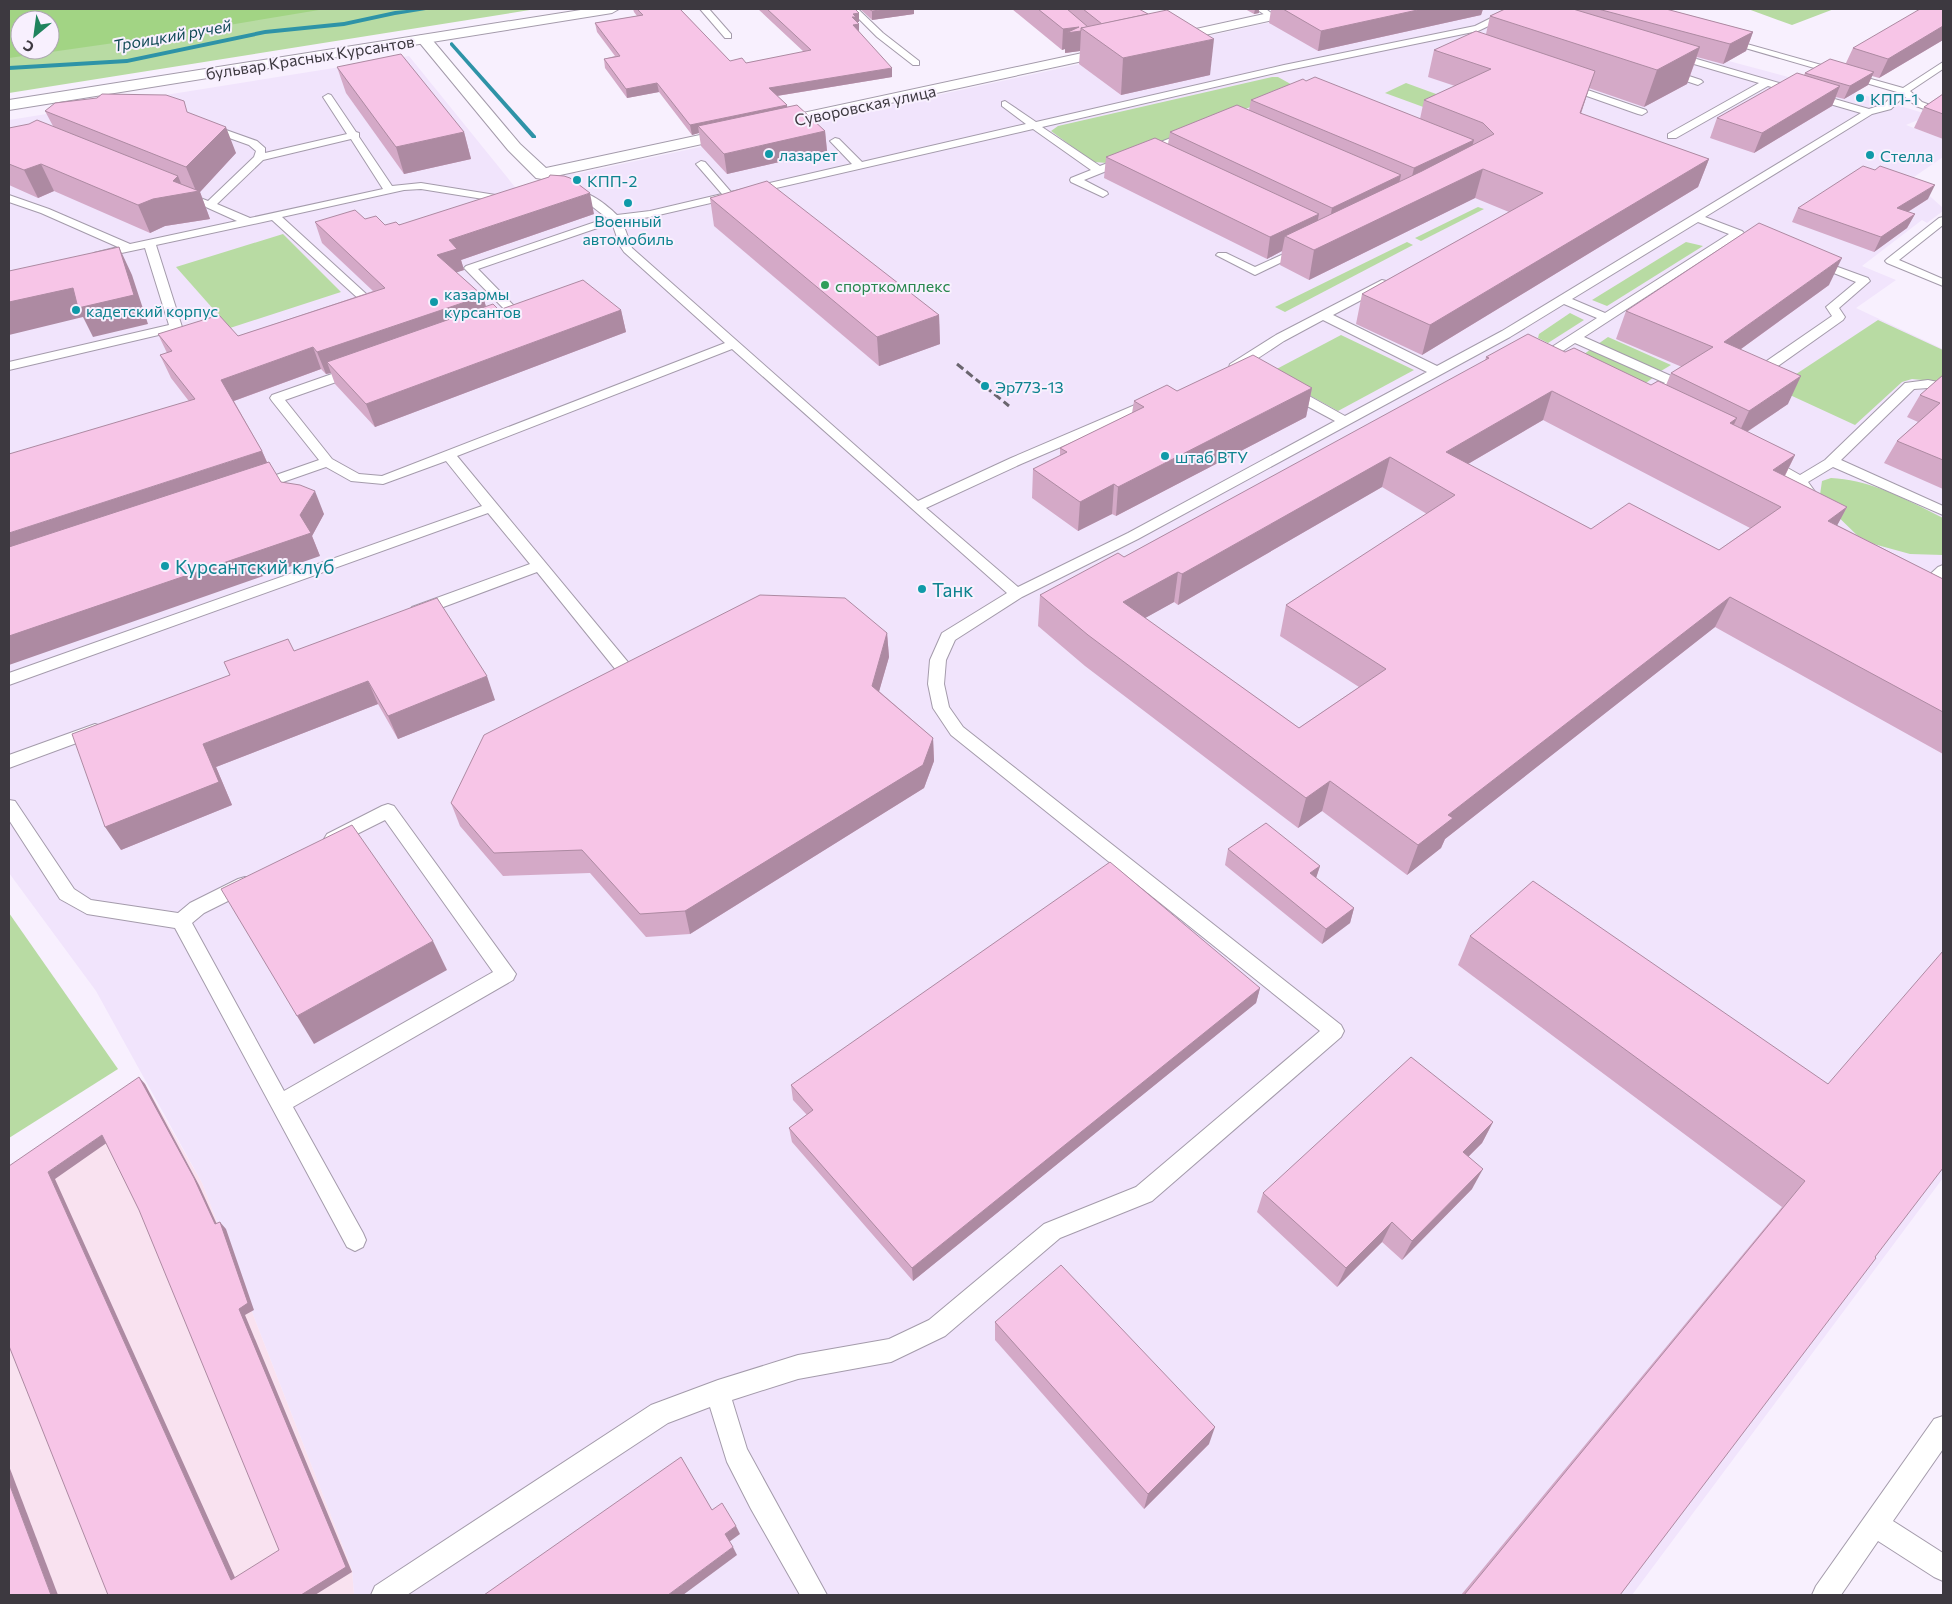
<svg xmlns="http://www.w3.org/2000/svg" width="1952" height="1604" font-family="Commissioner,sans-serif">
	<rect width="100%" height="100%" fill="#f8f0fe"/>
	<polygon fill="#f1e4fc" points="1332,9 1535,9 1792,78 1847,90 1930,115 1906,125 1943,139 1943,157 1911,179 1943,208 1943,211 1927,223 1922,220 1862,266 1896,280 1856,308 1943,349 1943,1178 1632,1595 354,1595 352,1570 202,1183 96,991 9,873 9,120 409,56 519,192 573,172 576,174"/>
	<polygon fill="#f9e2f0" points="144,1082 202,1183 352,1570 354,1595 9,1595 9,1174"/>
	<g fill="#b8dba3" fill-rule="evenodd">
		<path d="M9 9H536L9 93ZM20 20H50V50H20Z"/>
		<polygon points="1748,9 1834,9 1792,25"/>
		<polygon points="1272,77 1278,77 1296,87 1291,91 1108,163 1093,162 1051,131 1058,126"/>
		<polygon points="1406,83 1458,102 1437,112 1385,93"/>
		<polygon points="1478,207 1484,209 1421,241 1415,238"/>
		<polygon points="283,234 341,292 230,328 176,267"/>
		<polygon points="1407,242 1413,245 1285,312 1275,307"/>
		<polygon points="1686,242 1703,246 1607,306 1592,300"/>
		<polygon points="1570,313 1584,320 1548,343 1538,338 1539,334"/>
		<polygon points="1878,320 1943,350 1943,382 1912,379 1902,382 1855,425 1775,388"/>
		<polygon points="1341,335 1414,370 1338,411 1269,373"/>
		<polygon points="1608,337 1671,365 1661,371 1598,344"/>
		<polygon points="1591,349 1654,377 1639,388 1579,358"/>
		<path d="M1831 478C1872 480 1907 500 1943 518V555L1910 554 1870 543 1862 540 1825 504 1820 495 1822 481Z"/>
		<polygon points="9,913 118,1069 9,1138"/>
	</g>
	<path fill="#a2d484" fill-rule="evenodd" d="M9 9H325L163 36 9 58ZM20 20H50V50H20Z"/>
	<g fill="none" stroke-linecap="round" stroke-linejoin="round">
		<g fill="#2e93a7" fill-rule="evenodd">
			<polygon points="418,9 432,9 395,15 344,26 265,34 127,63 9,70 9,66 127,59 265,30 344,22 395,11"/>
			<polygon points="452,42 536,136 536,138 532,138 450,45 450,43"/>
		</g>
		<g stroke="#a49bab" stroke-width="2">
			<g id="service">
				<polygon points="700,9 709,9 731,34 731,38 725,38"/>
				<polygon points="849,9 858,9 883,33 919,61 919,65 913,65 877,37"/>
				<polygon points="1256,9 1266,9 1275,16 1271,19"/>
				<path d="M1510 14 1513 15V19L1497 22 1478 31 1284 71 1042 127 1100 166 1186 132H1194V136L1084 180 1107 192 1108 194 1103 197 1071 182 1070 180 1071 178 1091 170 1033 129 650 217 622 221 632 248 918 501 1011 458 1149 399H1159L1161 402 1159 405 1021 464 926 508 1018 587 1128 533 1335 421 1283 393 1282 390 1283 387H1293L1345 416 1427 372 1323 320 1284 341 1240 370H1230L1229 367 1230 364 1276 335 1382 280 1386 281 1388 284 1386 287 1333 315 1437 366 1502 331 1861 113 1768 86 1676 138H1668V134L1759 83 1670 57V53H1676L1869 109 1884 104 1897 92 1721 41 1726 38 1729 39 1903 88 1943 62V69L1910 91 1922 102 1943 110V116L1916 106 1904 96 1891 109 1872 114 1705 217 1742 231 1744 233 1584 337 1680 380 1681 383C1676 390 1666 396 1657 394L1655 391 1665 383 1575 343 1552 358H1544L1542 355 1544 352 1597 318 1564 304 1510 337 1138 539 1022 597 955 640 946 660 944 684 949 707 963 727 1341 1025 1344 1031 1341 1037 1152 1201 1060 1238 945 1336 891 1362 798 1379 732 1400 747 1449 827 1595H800L751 1509 727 1462 710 1407 668 1423 407 1595H371L375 1586 651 1405 718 1380 798 1355 889 1339 929 1320 1044 1224 1136 1187 1320 1031 951 735 933 708 928 684 930 660 942 633 1007 593 732 349 457 456 632 667 634 671 632 675 626 676 620 675 537 572 422 615H412L409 611 412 607 530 564 488 513 9 685V673L482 506 446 461 383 484 351 481 326 467 263 489H253L251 486 253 483 319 460 272 401 270 398 272 395 349 368H359L360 371 359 374 285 400 332 459 359 474 382 476 725 343 624 252 620 246 612 223 478 269 522 314C518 319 505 322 499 321L497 318 499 315 508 313 464 268 466 266 607 218 589 204 566 194 565 192 566 190C583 186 606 204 617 215L650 211 722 194 696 164 701 161 705 162 731 192 852 164 830 141 835 138 839 139 862 162 1026 124 1002 106V102L1005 101 1036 122 1284 65 1475 26 1491 18ZM1698 222 1729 234 1605 313 1572 299Z"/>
				<polygon points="1668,69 1701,80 1703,82 1698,85 1665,74 1663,72"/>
				<polygon points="1567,83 1646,110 1647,112 1642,115 1638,114 1564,88 1564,84"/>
				<path d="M328 94 331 95 356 132 359 133V137L392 186 421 183 508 197 513 200 508 203 421 189 404 190 282 217 375 302 373 305 356 310 350 306 352 303 361 301 272 220 156 245 182 327 180 330 9 370V362L169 325 145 248 98 258 94 257 92 255 94 253 118 247 41 213 9 202V195L49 209 130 244 237 221 177 194 182 191 208 201 254 157 256 151 249 145 204 129V125H212L257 141 265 148V153L347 134 323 97ZM351 139 383 189 250 218 217 204 263 160Z"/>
				<polygon points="1943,217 1943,225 1899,260 1943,279 1943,286 1887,263 1885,261 1887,259 1939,218"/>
				<polygon points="1301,246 1307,249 1305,251 1255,275 1216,255 1218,253 1226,253 1255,267"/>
				<polygon points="1813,258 1868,278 1870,281 1839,308 1845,317 1843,320 1768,373 1758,373 1757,370 1758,367 1832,316 1826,307 1856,282 1809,263 1807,261"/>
				<polygon points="1928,380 1943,383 1943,391 1928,388 1914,389 1841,460 1943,506 1943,515 1833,467 1808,482 1824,504 1822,507 1812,507 1795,484 1758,461 1765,457 1770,458 1800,475 1825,460 1905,383"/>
				<polygon points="1943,565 1943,578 1925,594 1915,594 1912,591 1915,588 1938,567"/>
				<polygon points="95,724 101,726 103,730 101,734 9,768 9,755"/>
				<polygon points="9,800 15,801 74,889 91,900 178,913 190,903 238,879 245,877 252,879 254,884 252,889 204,913 192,923 284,1091 493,972 385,820 333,846 327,844 324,839 327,834 382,806 388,804 394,806 516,974 513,980 293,1107 363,1233 366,1240 363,1247 355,1251 347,1247 175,928 87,914 60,899 9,820"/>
				<polygon points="1943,1416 1943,1449 1893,1521 1943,1553 1943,1581 1934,1577 1878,1541 1841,1595 1812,1595 1816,1586 1934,1419"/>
			</g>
		</g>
		<g stroke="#a49bab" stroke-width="2">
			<g id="minor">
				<polygon points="1287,9 1312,9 1305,13 1164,44 1159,43 1157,40 1159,37 1164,36"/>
				<polygon points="424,35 429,36 520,144 546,168 1115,46 1120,47 1122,50 1120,53 1115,54 542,179 536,178 508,150 419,42 417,39 419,36"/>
			</g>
		</g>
		<g stroke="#a49bab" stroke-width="2">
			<polygon id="tertiary" points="587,9 619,9 612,13 9,110 9,100"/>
		</g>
		<use href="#service" fill="#fff" fill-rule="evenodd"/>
		<use href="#minor" fill="#fff" fill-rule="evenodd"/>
		<use href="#tertiary" fill="#fff" fill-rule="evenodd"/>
		<polyline stroke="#6a656e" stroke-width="3" stroke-dasharray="8 4" stroke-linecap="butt" points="957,364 1009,406"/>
	</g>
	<g fill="#d4a9c7" fill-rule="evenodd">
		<polygon points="633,9 680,9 730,61 746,63 804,52 758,9 855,9 859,13 859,22 857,22 859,32 892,77 777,96 787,105 787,107 825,131 827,151 727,174 701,146 699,133 692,135 659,92 627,98 605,68 604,59 615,56 597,32 595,23 637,16 634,12"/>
		<polygon points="860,9 914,9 914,14 872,20"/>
		<polygon points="1012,9 1139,9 1210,75 1121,95 1079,64 1080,51 1065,53 1065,49 1062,50"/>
		<polygon points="1245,9 1259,9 1259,13 1254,14"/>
		<polygon points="1268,9 1483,9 1481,15 1318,51 1269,23 1271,10"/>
		<polygon points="1505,9 1666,9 1753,32 1746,51 1723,64 1697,57 1687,84 1644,107 1589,88 1581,114 1709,159 1698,187 1422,355 1356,324 1362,294 1509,212 1475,198 1309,280 1280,265 1282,251 1267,259 1104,178 1106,157 1168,144 1170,132 1249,110 1251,100 1420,119 1424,100 1455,86 1428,77 1434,50 1486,34 1490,16"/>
		<polygon points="1943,9 1943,40 1879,78 1872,76 1868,85 1844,99 1836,97 1832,106 1754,153 1710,138 1717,118 1804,75 1805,73 1846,63 1853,48"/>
		<polygon points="337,67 464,132 471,159 404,174 346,93"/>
		<polygon points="1943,94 1943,139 1914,128 1924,107"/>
		<polygon points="45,111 188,113 236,153 200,192 210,219 165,226 150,233 54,191 38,198 9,185 9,128 53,126"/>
		<polygon points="710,198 939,315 940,344 879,366 714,226"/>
		<polygon points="1928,199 1908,212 1915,214 1907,228 1874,252 1792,222 1798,208"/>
		<polygon points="594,214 461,260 464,270 456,272 483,296 486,307 499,310 621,310 626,332 375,427 335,384 331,373 326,374 321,369 234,401 262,451 267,462 281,482 324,514 312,536 320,556 188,400 171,378 160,355 167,353 158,334 238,336 373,291 322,243 315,222 365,219 385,225"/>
		<path d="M1829 285 1741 349 1788 404 1747 432 1795 455 1785 476 1847 507 1837 525 1943 579V754L1715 627 1445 839 1441 848 1407 875 1322 811 1298 828 1085 666 1038 626 1040 595 1124 557 1485 361 1486 357 1565 352 1651 385H1666L1671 373 1682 367 1616 339 1626 311ZM1543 420 1750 528 1719 550 1591 529 1468 464ZM1382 487 1427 514 1286 605 1280 636 1359 687 1299 728 1145 618 1174 602 1178 605Z"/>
		<polygon points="1943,375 1943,489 1884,463 1897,441 1918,422 1907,417 1920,395"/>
		<polygon points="1312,388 1306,417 1116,516 1112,514 1078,531 1032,498 1033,469 1060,456 1060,448 1132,413 1134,401 1177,391"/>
		<polygon points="887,633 889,657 879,691 933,738 934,761 924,788 690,934 646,937 590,873 503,876 460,826 451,803"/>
		<polygon points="294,651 495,700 398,739 378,704 216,767 232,805 121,850"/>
		<polygon points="1228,849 1320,866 1316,878 1354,908 1350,923 1322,944 1225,865"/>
		<polygon points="1470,936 1828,1084 1875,1257 1620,1595 1461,1595 1782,1207 1458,965"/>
		<polygon points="1260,988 1256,1003 913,1281 792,1142 789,1128 807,1115 793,1100 791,1085"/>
		<polygon points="1493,1122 1482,1143 1468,1157 1472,1189 1402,1260 1382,1242 1337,1287 1257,1212 1263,1193"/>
		<polygon points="995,1322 1209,1444 1144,1509 995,1340"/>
	</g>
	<g fill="#ad8aa2">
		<polygon points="888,9 914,9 914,14 872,20 872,11"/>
		<polygon points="1255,9 1259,9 1259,13 1254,14"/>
		<polygon points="1422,9 1483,9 1481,15 1318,51 1321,31"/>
		<polygon points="859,13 859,22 856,22 859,24 859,33 853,34 852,17 853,14"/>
		<polygon points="1943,26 1943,40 1879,78 1888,59"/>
		<polygon points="1079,27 1081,31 1080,51 1065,53 1065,49 1062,50 1063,29"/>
		<polygon points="1753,32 1746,51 1723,64 1730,44"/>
		<polygon points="1214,39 1210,75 1121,95 1123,58"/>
		<polygon points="1700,47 1687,84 1644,107 1657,70"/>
		<polygon points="892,68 892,77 770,97 769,88"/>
		<polygon points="1595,71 1586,98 1571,141 1580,113"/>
		<polygon points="1874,72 1868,85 1844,99 1850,86"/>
		<polygon points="657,83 659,92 627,98 626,89"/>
		<polygon points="1840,86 1832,106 1754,153 1762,133"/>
		<polygon points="787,105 788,114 698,126 699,133 692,135 690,125"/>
		<polygon points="226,127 236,153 200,192 210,219 165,226 150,233 138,205 173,181 178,176 185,193 196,191 186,167"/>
		<polygon points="825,131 827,151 727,174 724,154"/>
		<polygon points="464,132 471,159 404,174 396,147"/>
		<polygon points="1474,140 1468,161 1409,189 1414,168"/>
		<polygon points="1709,159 1698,187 1422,355 1430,325"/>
		<polygon points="41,164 54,191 38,198 24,170"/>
		<polygon points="1483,169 1475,198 1309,280 1314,250"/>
		<polygon points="1401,175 1396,196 1328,229 1332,208"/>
		<polygon points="1935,185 1928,199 1890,223 1897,208"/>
		<polygon points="590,193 594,214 461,260 464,270 443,277 437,255 449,240"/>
		<polygon points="1319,214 1315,235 1285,236 1282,251 1267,259 1270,237"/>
		<polygon points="1915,214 1907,228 1874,252 1881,237"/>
		<polygon points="119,247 132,275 148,324 93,337 83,317 9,335 9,302"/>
		<polygon points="1842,258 1829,285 1712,370 1724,342"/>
		<polygon points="483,296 489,318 327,362 331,373 326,374 317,352"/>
		<polygon points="621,310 626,332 375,427 366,404"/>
		<polygon points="939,315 940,344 879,366 877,337"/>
		<polygon points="313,347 321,369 231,402 221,380"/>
		<polygon points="1801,376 1788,404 1736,439 1749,411"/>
		<polygon points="1312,388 1306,417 1116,516 1118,487"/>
		<polygon points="1552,391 1543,420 1437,482 1446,452"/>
		<polygon points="1737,418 1723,448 1730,423"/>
		<polygon points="262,451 272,474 9,561 9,533"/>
		<polygon points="1795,455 1780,485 1773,470"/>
		<polygon points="1390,457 1382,487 1178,605 1182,574"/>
		<polygon points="1114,484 1112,514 1078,531 1080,502"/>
		<polygon points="315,491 324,514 312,536 320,556 9,665 9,636 300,515"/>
		<polygon points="1847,507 1831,537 1828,521"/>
		<polygon points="1178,572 1174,602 1120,632 1123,602"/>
		<polygon points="1730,597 1715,627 1445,839 1441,848 1407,875 1418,845 1448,815"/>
		<polygon points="887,633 889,657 874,709 872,686"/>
		<polygon points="487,676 495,700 398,739 388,716"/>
		<polygon points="368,681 378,704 216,767 232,805 121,850 105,827 203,744"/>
		<polygon points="933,738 934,761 924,788 690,934 685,911"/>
		<polygon points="1330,781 1322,811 1298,828 1306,798"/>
		<polygon points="1320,866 1315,881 1310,873"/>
		<polygon points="1354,908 1350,923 1322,944 1326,929"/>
		<polygon points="433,941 447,970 314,1044 297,1016"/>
		<polygon points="1260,988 1256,1003 913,1281 912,1268"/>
		<polygon points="139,1077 145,1084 199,1185 220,1231 215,1224"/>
		<polygon points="1493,1122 1482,1143 1452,1173 1463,1152"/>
		<polygon points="102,1135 108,1142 55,1179 238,1584 231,1580 48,1172"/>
		<polygon points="1483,1169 1472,1189 1402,1260 1412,1241"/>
		<polygon points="220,1222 226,1229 254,1310 245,1315 352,1572 315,1595 301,1595"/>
		<polygon points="1392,1222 1382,1242 1337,1287 1346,1268"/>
		<polygon points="1215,1427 1209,1444 1144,1509 1148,1494"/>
		<polygon points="9,1466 58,1595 51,1595 9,1483"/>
		<polygon points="736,1526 740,1534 729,1542 725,1534"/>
		<polygon points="733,1547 737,1555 683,1595 668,1595"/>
	</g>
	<g fill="#f7c5e7" stroke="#ad8aa2" fill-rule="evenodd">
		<polygon points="637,9 680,9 730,61 742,58 746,63 811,50 767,9 855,9 859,13 853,14 856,17 852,17 859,24 853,25 892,68 769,88 787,105 690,125 657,83 626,89 604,59 620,56 595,23 643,15"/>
		<polygon points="869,9 888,9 872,11"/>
		<polygon points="1038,9 1067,9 1088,27 1081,28 1081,31 1066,33 1079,27 1063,29"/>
		<polygon points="1083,9 1139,9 1148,14 1102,24"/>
		<polygon points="1283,9 1422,9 1321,31"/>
		<polygon points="1505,9 1573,9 1700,47 1657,70 1490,16"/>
		<polygon points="1598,9 1666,9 1753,32 1730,44"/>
		<polygon points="1920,9 1943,9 1943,26 1888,59 1853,48"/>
		<polygon points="1167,10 1214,39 1123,58 1081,28"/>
		<polygon points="1476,31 1595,71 1580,113 1709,159 1430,325 1362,294 1543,193 1483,169 1314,250 1285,236 1422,171 1494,134 1483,123 1424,100 1491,69 1434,50"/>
		<polygon points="401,54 464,132 396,147 337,67"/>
		<polygon points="1830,59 1874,72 1850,86 1805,73"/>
		<polygon points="1797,73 1840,86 1762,133 1717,118"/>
		<polygon points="1315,77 1474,140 1414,168 1251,100 1303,79 1306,81"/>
		<polygon points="102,94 166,95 184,101 187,112 226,127 186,167 45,111 55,103 97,98"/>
		<polygon points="1943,94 1943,114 1924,107"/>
		<polygon points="797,105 825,131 724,154 698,126"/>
		<polygon points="1237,105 1401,175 1332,208 1170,132"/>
		<polygon points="37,120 178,176 173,181 199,191 153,199 138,205 41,164 24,170 9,164 9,128 29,124"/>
		<polygon points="1155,138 1319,214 1270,237 1106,157"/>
		<polygon points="1863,166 1875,170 1880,166 1935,185 1897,208 1915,214 1881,237 1798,208"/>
		<polygon points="550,175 564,176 570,178 590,193 449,240 457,249 437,255 483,296 317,352 313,347 221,380 262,451 9,533 9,454 195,399 160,355 172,351 158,334 219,315 238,336 385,288 315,222 355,210 365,219 376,216 385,225 396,222 399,225 549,177"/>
		<polygon points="767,181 939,315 877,337 710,198"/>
		<polygon points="1759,223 1842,258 1724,342 1801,376 1749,411 1671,373 1713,347 1626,311"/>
		<polygon points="119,247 134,295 78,308 73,288 9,302 9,271"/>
		<polygon points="583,280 621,310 366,404 327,362 493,304 499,310"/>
		<path d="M1528 334 1565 352 1574 348 1651 385 1658 381 1737 418 1730 423 1795 455 1773 470 1847 507 1828 521 1943 579V712L1730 597 1448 815 1453 818 1418 845 1330 781 1306 798 1088 635 1040 595 1118 553 1124 557 1489 358 1486 357ZM1552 391 1781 507 1719 550 1629 503 1591 529 1446 452ZM1390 457 1455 495 1286 605 1386 669 1299 728 1123 602 1178 572 1182 574Z"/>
		<polygon points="1253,355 1312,388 1118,487 1114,484 1080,502 1033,469 1067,452 1060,448 1144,407 1134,401 1167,385 1177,391"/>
		<polygon points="1943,375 1943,460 1897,441 1940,403 1920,395"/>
		<polygon points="269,462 281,482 300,485 315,491 300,515 311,533 9,636 9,547"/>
		<polygon points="760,595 845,598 887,633 872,686 933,738 923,765 685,911 640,914 582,850 494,853 451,803 484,735"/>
		<polygon points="437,598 487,676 388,716 368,681 203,744 219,782 105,827 72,734 230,675 224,662 288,639 294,651"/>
		<polygon points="1266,823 1320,866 1310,873 1354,908 1326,929 1228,849"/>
		<polygon points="352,825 433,941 297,1016 221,889"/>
		<polygon points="1110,862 1260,988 912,1268 789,1128 813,1110 791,1085"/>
		<polygon points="1533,881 1828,1084 1943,951 1943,1168 1875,1257 1876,1258 1620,1595 1464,1595 1805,1181 1470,936"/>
		<polygon points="1411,1057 1493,1122 1463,1152 1483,1169 1412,1241 1392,1222 1346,1268 1263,1193"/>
		<path d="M139 1077 194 1178 215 1224 220 1222 248 1303 239 1309 346 1567 301 1595H108L9 1346V1166ZM102 1135 139 1210 279 1550 231 1580 48 1172Z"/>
		<polygon points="1061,1265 1215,1427 1148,1494 995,1322"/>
		<polygon points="681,1457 712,1510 722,1503 736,1526 725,1534 733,1547 668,1595 484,1595"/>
		<polygon points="9,1483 51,1595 9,1595"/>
	</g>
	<g fill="#0f9aa8" stroke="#f8f0fe" stroke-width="2">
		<circle cx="1860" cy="98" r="5"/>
		<circle cx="769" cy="154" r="5"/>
		<circle cx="1870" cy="155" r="5"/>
		<circle cx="577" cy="180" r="5"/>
		<circle cx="628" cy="203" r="5"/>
		<circle cx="434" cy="302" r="5"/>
		<circle cx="76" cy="310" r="5"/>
		<circle cx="985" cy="386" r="5"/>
		<circle cx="1165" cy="456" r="5"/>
		<circle cx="165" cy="566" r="5"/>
		<circle cx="922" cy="589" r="5"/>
	</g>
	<circle fill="#2e9e5b" stroke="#f8f0fe" stroke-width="2" cx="825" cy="285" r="5"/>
	<g text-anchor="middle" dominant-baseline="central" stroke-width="4" stroke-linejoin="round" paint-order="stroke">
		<g font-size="16" font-style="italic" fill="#114b56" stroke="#f8f0fe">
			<text transform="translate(172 35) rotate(-10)">Троицкий ручей</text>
		</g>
		<g font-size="16" fill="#3d3940" stroke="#f8f0fe">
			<text transform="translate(310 57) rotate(-9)">бульвар Красных Курсантов</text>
			<text transform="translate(865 105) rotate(-12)">Суворовская улица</text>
		</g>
		<g font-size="16" fill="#0d838f" stroke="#f8f0fe" text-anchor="start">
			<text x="1870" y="98">КПП-1</text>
			<text x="779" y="154">лазарет</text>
			<text x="1880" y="155">Стелла</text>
			<text x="587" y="180">КПП-2</text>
			<text x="628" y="220" text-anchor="middle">Военный<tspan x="628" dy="18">автомобиль</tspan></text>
			<text x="444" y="293">казармы<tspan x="444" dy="18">курсантов</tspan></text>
			<text x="86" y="310">кадетский корпус</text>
			<text x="995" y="386">Эр773-13</text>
			<text x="1175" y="456">штаб ВТУ</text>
		</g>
		<g font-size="16" fill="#27864d" stroke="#f8f0fe" text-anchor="start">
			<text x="835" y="285">спорткомплекс</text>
		</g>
		<g font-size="19" fill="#0d838f" stroke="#f8f0fe" text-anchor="start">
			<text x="175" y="566">Курсантский клуб</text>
			<text x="932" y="589">Танк</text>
		</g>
	</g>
	<rect width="1952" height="1604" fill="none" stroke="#3d3940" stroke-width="20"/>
	<g transform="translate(35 35) rotate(209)"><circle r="24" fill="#f8f0fe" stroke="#ada7b2"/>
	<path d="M0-4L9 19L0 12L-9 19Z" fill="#1f835d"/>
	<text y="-8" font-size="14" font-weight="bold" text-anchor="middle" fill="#3d3940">С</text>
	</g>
</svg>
